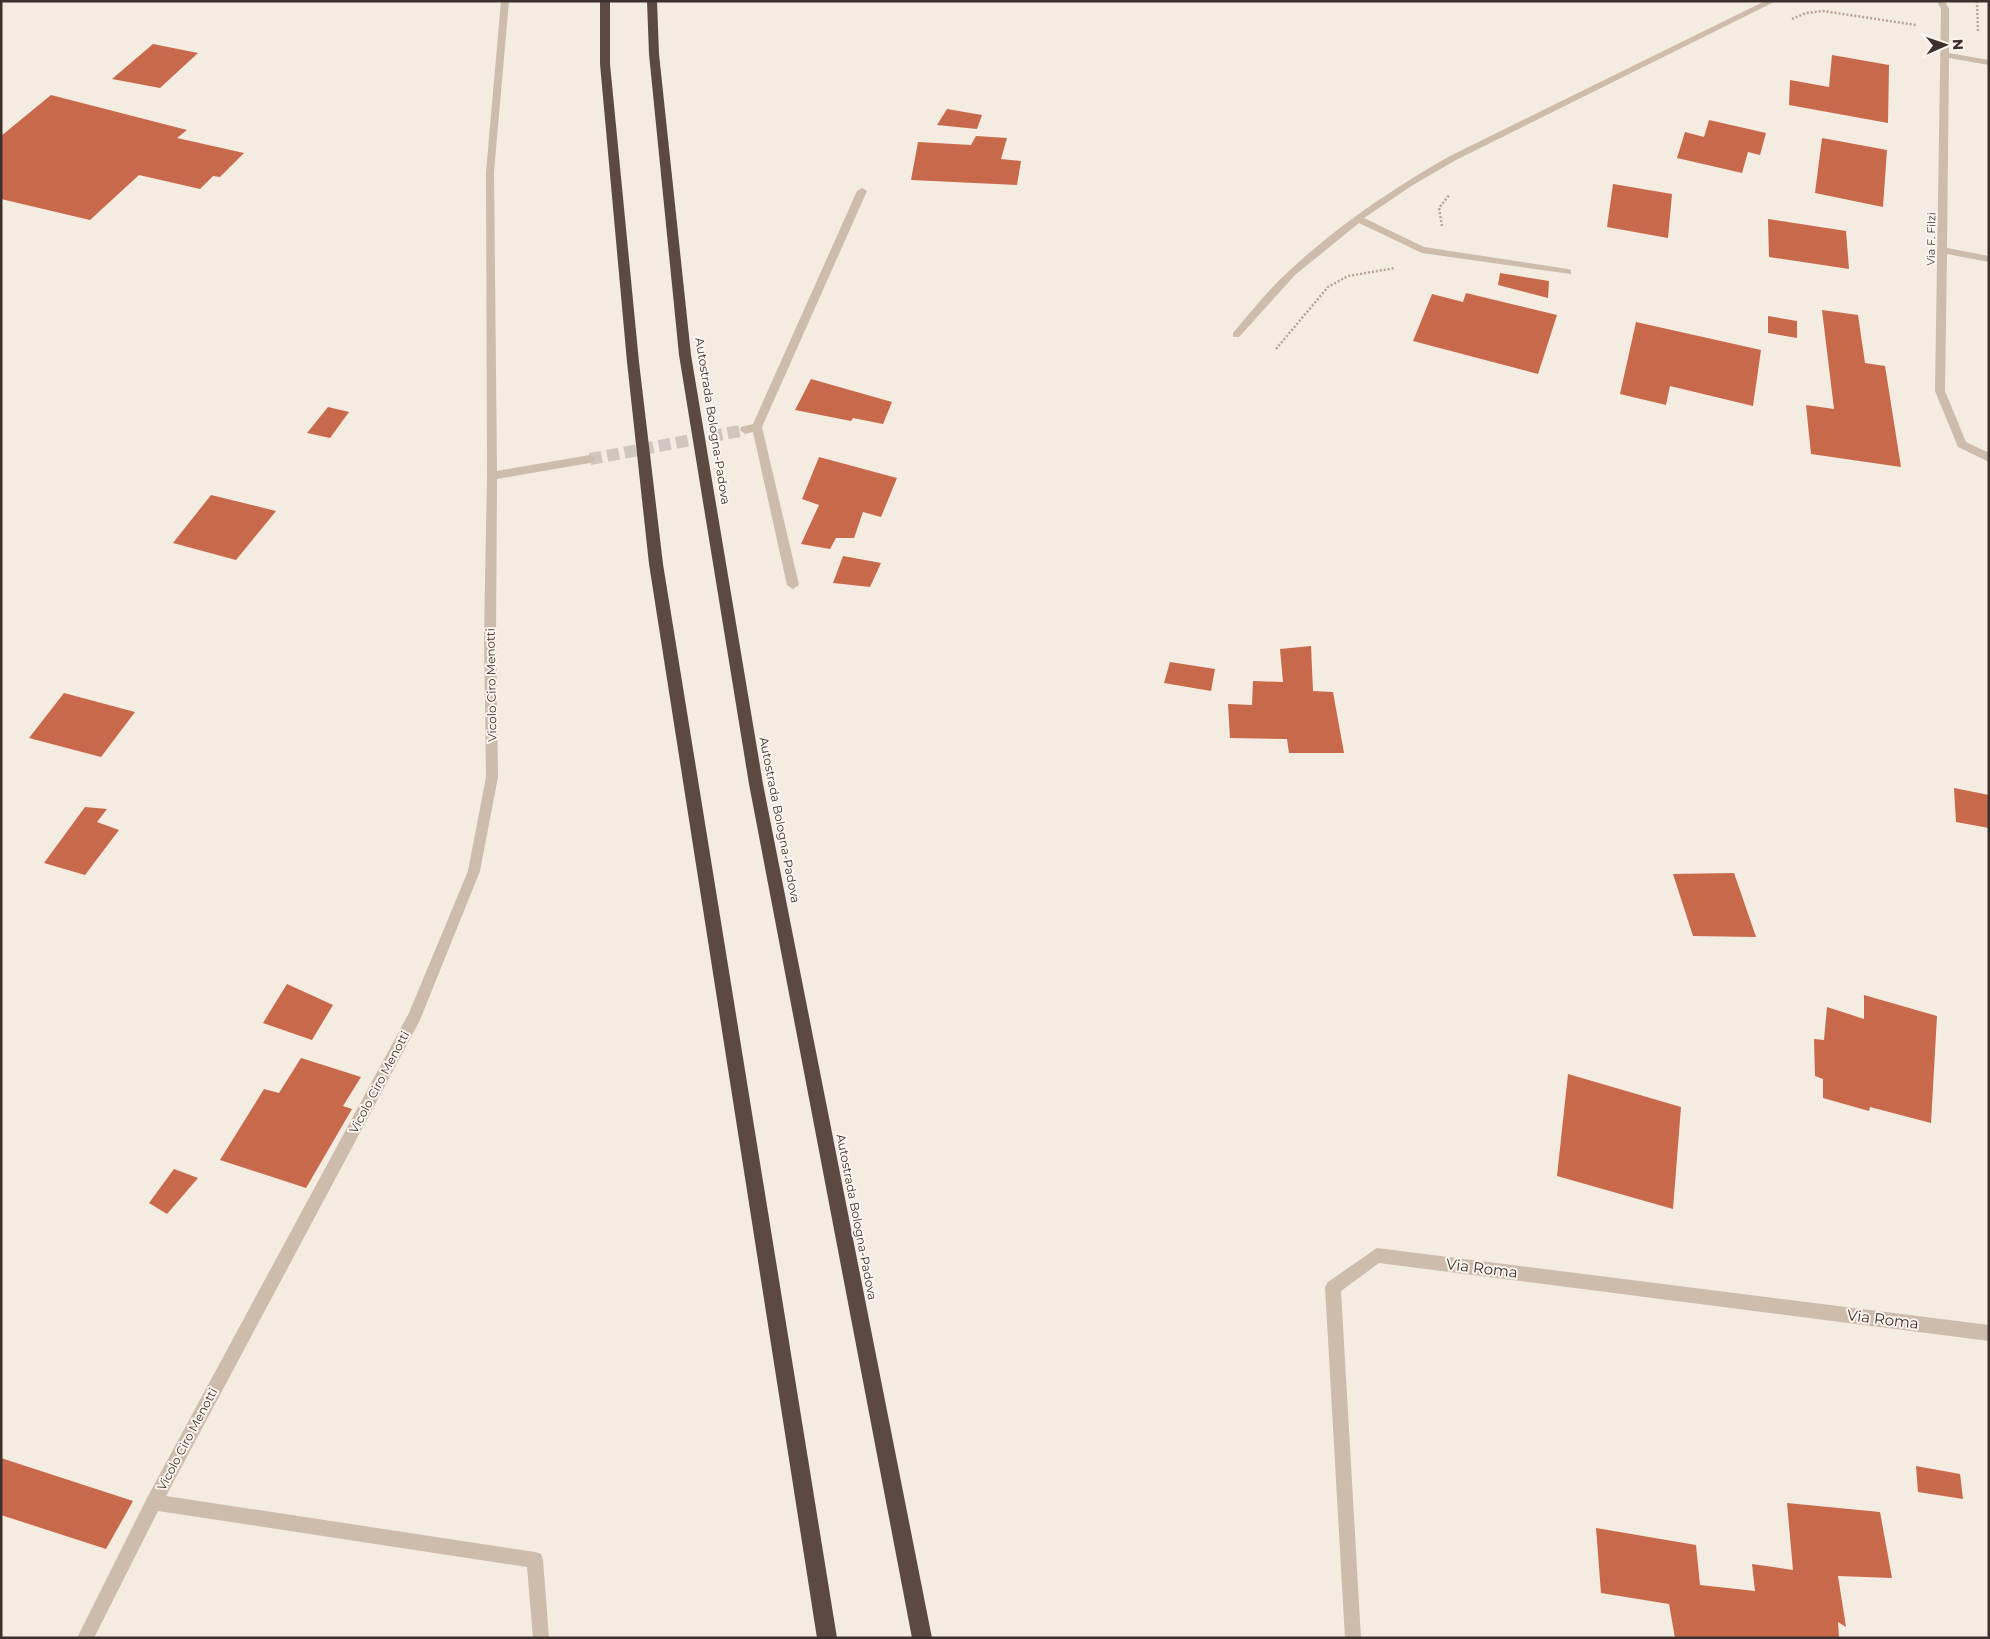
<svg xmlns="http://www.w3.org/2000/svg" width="1990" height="1639" font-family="Montserrat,sans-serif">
	<rect width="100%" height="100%" fill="#f4ebe1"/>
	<g fill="#c8694b">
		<polygon points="153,44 198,53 160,88 112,79"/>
		<polygon points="1832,55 1889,65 1888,123 1789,105 1790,80 1829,87"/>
		<polygon points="51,95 187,130 177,138 244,153 220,177 213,176 200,189 139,175 90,220 1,199 1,136"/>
		<polygon points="947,109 982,115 977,129 937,125"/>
		<polygon points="1709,120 1766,133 1760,155 1748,152 1742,173 1677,158 1685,132 1704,137"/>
		<polygon points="976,136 1007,138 1001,159 1021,161 1017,185 911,180 918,142 971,145"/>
		<polygon points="1822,138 1887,150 1883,207 1815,193"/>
		<polygon points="1613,184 1672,194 1668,238 1607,227"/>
		<polygon points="1768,219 1846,231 1849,269 1769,257"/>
		<polygon points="1500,273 1549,281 1548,298 1498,285"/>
		<polygon points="1466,293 1557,315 1538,374 1413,341 1432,294 1463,302"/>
		<polygon points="1822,310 1858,315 1865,363 1885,366 1901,467 1811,454 1806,405 1834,409"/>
		<polygon points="1768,316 1797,321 1797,338 1768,333"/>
		<polygon points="1636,322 1761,350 1753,406 1670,386 1666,405 1620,394"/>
		<polygon points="811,379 892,402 883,424 853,418 851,421 795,410"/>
		<polygon points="328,407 349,412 330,438 307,433"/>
		<polygon points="819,457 897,478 881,517 863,512 854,538 836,538 830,549 801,544 819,505 802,499"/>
		<polygon points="211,495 276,511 236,560 173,543"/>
		<polygon points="843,556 881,563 870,587 833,583"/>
		<polygon points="1311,646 1313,691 1333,692 1344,753 1289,753 1287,739 1230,738 1228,704 1252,705 1253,681 1283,682 1280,649"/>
		<polygon points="1170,662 1215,669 1211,691 1164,683"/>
		<polygon points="64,693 135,712 101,757 29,738"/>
		<polygon points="1954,788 1989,795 1989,828 1956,822"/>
		<polygon points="85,807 107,809 97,822 119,830 85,875 44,863"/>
		<polygon points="1734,873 1756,937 1693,936 1673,874"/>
		<polygon points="287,984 333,1005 312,1040 263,1023"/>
		<polygon points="1864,995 1937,1016 1931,1123 1870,1107 1869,1111 1823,1098 1823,1079 1815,1076 1814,1039 1824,1040 1827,1007 1864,1019"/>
		<polygon points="301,1058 361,1077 343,1106 352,1109 306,1188 220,1160 264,1089 279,1093"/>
		<polygon points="1568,1074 1681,1107 1673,1209 1557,1176"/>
		<polygon points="174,1169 198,1178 167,1214 149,1203"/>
		<polygon points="1,1458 133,1501 106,1549 1,1515"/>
		<polygon points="1916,1466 1960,1474 1963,1499 1918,1492"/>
		<polygon points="1787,1503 1880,1512 1892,1578 1838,1576 1846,1627 1838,1622 1839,1638 1675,1638 1669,1604 1601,1593 1596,1528 1696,1545 1700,1585 1755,1591 1752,1564 1793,1570"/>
	</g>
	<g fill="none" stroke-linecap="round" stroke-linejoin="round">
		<polyline stroke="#cfc6bd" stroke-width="12" stroke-dasharray="12 5.5" stroke-linecap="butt" points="590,459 745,430"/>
		<g stroke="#b9a596" stroke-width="2.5" stroke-dasharray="2 2" stroke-linecap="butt">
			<polyline points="1977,1 1978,33"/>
			<polyline points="1792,19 1806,13 1823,11 1916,25"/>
			<polyline points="1442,226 1439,208 1450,194"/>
			<polyline points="1276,349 1328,287 1348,276 1395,268"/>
		</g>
		<g fill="#cdbbac" fill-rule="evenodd">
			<polygon points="501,1 509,1 494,172 497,471 590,455 595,459 590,463 497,479 496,635 498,777 480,871 420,1020 166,1496 535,1552 541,1554 543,1560 549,1638 533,1638 527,1567 158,1511 94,1638 77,1638 148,1496 409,1013 468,871 486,777 484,635 487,476 486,172"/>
			<path d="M1765 1H1776L1456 160 1413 185 1364 218 1424 247 1568 269 1571 270V274L1422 253 1359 223 1295 275 1239 337H1233V333C1251 312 1268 290 1289 271 1337 226 1392 189 1450 156Z"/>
			<polygon points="1937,1 1945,1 1949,9 1949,53 1989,60 1989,65 1949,58 1947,248 1989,256 1989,262 1947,254 1945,391 1966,442 1989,453 1989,462 1958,447 1935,391 1941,9"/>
			<polygon points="862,188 867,191 762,427 799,585 793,589 787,585 753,432 745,434 740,430 741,427 753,424 857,191"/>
			<polygon points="1377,1248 1989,1325 1989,1341 1379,1263 1341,1291 1361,1638 1345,1638 1325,1287 1328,1282"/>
		</g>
		<g fill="#5c4a42" fill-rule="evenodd">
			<polygon points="600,1 610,1 610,64 639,362 663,564 837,1638 817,1638 649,564 627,362 600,64"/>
			<polygon points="647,1 657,1 659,54 691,355 763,784 932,1638 912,1638 749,784 679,355 649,54"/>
		</g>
	</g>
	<g text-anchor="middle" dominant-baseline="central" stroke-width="4" stroke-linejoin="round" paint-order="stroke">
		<g font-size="11" fill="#3b302b" stroke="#fbf5ee">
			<text transform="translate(1931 239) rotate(-89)">Via F. Filzi</text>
		</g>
		<g font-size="12" fill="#3b302b" stroke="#fbf5ee">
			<text transform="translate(713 421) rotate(81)">Autostrada Bologna-Padova</text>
			<text transform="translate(491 685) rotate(-91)">Vicolo Ciro Menotti</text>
			<text transform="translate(780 820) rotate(79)">Autostrada Bologna-Padova</text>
			<text transform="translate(379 1082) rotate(-62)">Vicolo Ciro Menotti</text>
			<text transform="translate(857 1217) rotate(79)">Autostrada Bologna-Padova</text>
			<text transform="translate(187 1439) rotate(-62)">Vicolo Ciro Menotti</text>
		</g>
		<g font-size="15" fill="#3b302b" stroke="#fbf5ee">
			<text transform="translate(1482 1268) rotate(7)">Via Roma</text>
			<text transform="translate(1883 1319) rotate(7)">Via Roma</text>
		</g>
	</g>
	<rect width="1990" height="1639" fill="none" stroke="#3b302b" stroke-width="5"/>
	<g transform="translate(1945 45) rotate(88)" stroke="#fbf5ee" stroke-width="4" paint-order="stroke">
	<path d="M0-4L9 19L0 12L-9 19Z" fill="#3b302b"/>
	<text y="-8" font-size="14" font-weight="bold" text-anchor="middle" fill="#3b302b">N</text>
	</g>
</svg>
